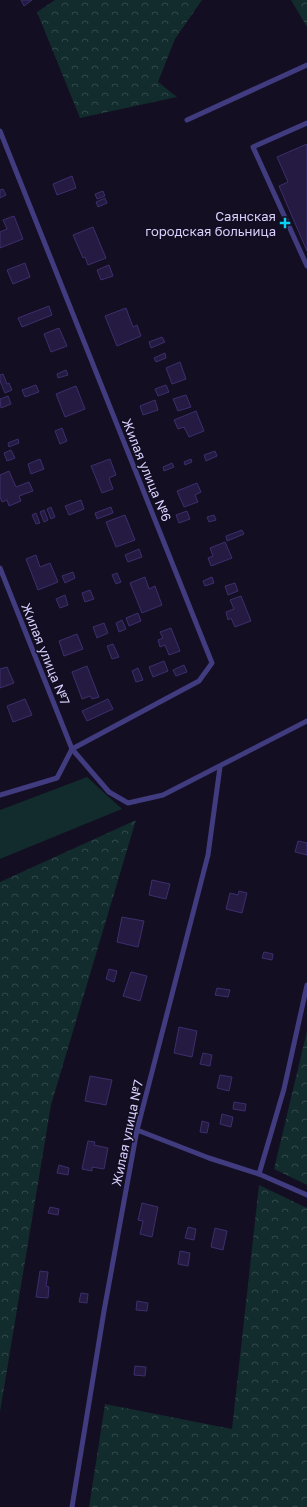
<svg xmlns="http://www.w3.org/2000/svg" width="307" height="1507" font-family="'Golos Text',sans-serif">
	<defs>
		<pattern id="forest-crowns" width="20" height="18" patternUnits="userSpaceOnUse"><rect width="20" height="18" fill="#122b2c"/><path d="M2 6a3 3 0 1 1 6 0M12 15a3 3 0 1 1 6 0" fill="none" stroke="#34494c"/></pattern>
	</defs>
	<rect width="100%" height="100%" fill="#130e22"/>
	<polygon fill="#122b2c" points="87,777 122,809 0,859 0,810"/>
	<g fill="url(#forest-crowns)">
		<polygon points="55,0 202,0 175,39 158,82 177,97 80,118 37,12"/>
		<polygon points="291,0 307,0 307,27"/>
		<polygon points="136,820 51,1105 0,1412 0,882"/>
		<polygon points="307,1031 307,1185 274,1169"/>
		<polygon points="259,1185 307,1208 307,1507 89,1507 105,1404 232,1429"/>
	</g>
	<g fill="#251b42" stroke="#3d2e6d">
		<polygon points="21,0 32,0 24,6"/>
		<polygon points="307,144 307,251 279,186 288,182 277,157"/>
		<polygon points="72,176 76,188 57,195 53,184"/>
		<polygon points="3,189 6,195 0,198 0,190"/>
		<polygon points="103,191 105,196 97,199 95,194"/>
		<polygon points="105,198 107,203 98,207 96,202"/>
		<polygon points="14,216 23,239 0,248 0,232 7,229 3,220"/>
		<polygon points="93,227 106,258 88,265 85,257 83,258 73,235"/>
		<polygon points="25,263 30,277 13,284 7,270"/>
		<polygon points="109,265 113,276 101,280 97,270"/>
		<polygon points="49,306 52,315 22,327 18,318"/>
		<polygon points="126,308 133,327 137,325 141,336 117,346 105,316"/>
		<polygon points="59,328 67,346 51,352 44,334"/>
		<polygon points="162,337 165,342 151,348 149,342"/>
		<polygon points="165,353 166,358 156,362 154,358"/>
		<polygon points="180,362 186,379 172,384 166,368"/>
		<polygon points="66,370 68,375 58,378 57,374"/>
		<polygon points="3,374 7,384 9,383 12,390 5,393 0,381 0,375"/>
		<polygon points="36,385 39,392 25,397 22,390"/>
		<polygon points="166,385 169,392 158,396 155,389"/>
		<polygon points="76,386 85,409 65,417 56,394"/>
		<polygon points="186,395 191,407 178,411 173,399"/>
		<polygon points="8,396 11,404 1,408 0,399"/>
		<polygon points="155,400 158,410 143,415 140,406"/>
		<polygon points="196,411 204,431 189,437 184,427 178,429 174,420"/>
		<polygon points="62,428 67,441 60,444 55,431"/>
		<polygon points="18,439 19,443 9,447 8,443"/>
		<polygon points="11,450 15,458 7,461 4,453"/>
		<polygon points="215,451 217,456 206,461 204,455"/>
		<polygon points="40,459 44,469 31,474 28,464"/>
		<polygon points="110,459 116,475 109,478 113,489 102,493 91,466"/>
		<polygon points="191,459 192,462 185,465 184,462"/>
		<polygon points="172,463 174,467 164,471 163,467"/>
		<polygon points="9,471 16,487 29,482 33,491 19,496 21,501 9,506 7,500 2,502 0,497 0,475"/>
		<polygon points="197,483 201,492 195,495 198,502 184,507 177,491"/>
		<polygon points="81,500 84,509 69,515 65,506"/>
		<polygon points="51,507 55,517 51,519 47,509"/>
		<polygon points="111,507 113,513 97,519 95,513"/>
		<polygon points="44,510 48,520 44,522 40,512"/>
		<polygon points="187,511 190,519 179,523 176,515"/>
		<polygon points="36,513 40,523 36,524 32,515"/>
		<polygon points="125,515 135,540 116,547 106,522"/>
		<polygon points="214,515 216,520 209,522 207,517"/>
		<polygon points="242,530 244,534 227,541 226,536"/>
		<polygon points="225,542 232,558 211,566 208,558 213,556 210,548"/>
		<polygon points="139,549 142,557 128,562 125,555"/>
		<polygon points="36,555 40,567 50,563 58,582 38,590 26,559"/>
		<polygon points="73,572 75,578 65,583 62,576"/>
		<polygon points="117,573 121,582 116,584 112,575"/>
		<polygon points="145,577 149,589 155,586 162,605 142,613 130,583"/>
		<polygon points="212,577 214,583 205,586 203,581"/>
		<polygon points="235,583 238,591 228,595 225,586"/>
		<polygon points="90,590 94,599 85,602 82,593"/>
		<polygon points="65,595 68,605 60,608 56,599"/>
		<polygon points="241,596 251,621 235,627 231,618 228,620 226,612 234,609 230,600"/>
		<polygon points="138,613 141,621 129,626 126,618"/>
		<polygon points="122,620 126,629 119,632 116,623"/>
		<polygon points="104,623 108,633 97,638 93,627"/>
		<polygon points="171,628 180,651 169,655 165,645 160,647 158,640 163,638 160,632"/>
		<polygon points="77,634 83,649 64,656 59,641"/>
		<polygon points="113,644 119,657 112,659 107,646"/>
		<polygon points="164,661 168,671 153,677 149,667"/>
		<polygon points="184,665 187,672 176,676 173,670"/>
		<polygon points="87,666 99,697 92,699 90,696 82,699 72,672"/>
		<polygon points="7,667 14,683 0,688 0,669"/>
		<polygon points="138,668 143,680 136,682 132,671"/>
		<polygon points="25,699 32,715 13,722 7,706"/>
		<polygon points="108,699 113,709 87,721 82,711"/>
		<polygon points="298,841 307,843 307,855 295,852"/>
		<polygon points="152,880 170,884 166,899 149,895"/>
		<polygon points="239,891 247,893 242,913 226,909 230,893 238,895"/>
		<polygon points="122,917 144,921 138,947 117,942"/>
		<polygon points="264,952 273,954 272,960 262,958"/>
		<polygon points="109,969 117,971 114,982 106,979"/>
		<polygon points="131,972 147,976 140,1001 123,996"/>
		<polygon points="217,988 230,990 228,997 215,995"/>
		<polygon points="179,1027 197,1031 192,1057 174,1053"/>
		<polygon points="203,1053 212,1055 210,1066 200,1064"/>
		<polygon points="220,1075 232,1077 229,1091 217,1088"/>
		<polygon points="90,1076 112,1080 106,1105 85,1101"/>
		<polygon points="234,1102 246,1104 245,1111 233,1109"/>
		<polygon points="222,1114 233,1117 231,1127 220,1124"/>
		<polygon points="202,1121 209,1123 207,1133 200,1132"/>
		<polygon points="88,1141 95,1142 94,1145 108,1148 104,1169 92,1167 92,1171 82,1169"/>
		<polygon points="59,1165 69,1168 68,1175 57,1173"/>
		<polygon points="142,1203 158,1207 152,1237 140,1234 143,1221 138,1220"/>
		<polygon points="50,1207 59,1209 58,1215 48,1213"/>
		<polygon points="188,1227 196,1229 194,1240 185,1238"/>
		<polygon points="215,1228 227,1231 223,1250 211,1247"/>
		<polygon points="180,1251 190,1253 188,1266 178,1264"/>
		<polygon points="40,1271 48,1272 46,1286 49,1287 48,1298 36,1297"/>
		<polygon points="81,1293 88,1294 87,1303 79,1302"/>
		<polygon points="137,1301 148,1303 147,1311 136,1310"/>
		<polygon points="135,1366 146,1367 145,1376 134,1375"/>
	</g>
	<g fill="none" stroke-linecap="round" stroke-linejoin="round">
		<g stroke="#413b7f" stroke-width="5">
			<polyline points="187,120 307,65"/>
			<polyline points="307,123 253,147 307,266"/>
			<polyline points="0,131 212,663 199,681 72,749"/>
			<polyline points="0,568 72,749 109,792 128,803 163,795 307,721"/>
			<polyline points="0,795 57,778 72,749"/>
			<polyline points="137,1130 209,1158 259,1174 307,1195"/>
			<polyline points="259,1174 284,1089 307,985"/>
			<polyline points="72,1507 104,1311 137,1130 208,855 220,767"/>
		</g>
	</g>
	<path fill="#09d0f2" stroke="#130e22" stroke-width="1.5" d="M283 217h4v4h4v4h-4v4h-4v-4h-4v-4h4z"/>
	<g text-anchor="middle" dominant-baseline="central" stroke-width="3" stroke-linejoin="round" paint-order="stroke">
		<g font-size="13" fill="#d8d1fd" stroke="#130e22" text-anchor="end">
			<text x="276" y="216">Саянская<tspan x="276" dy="15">городская больница</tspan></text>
		</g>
		<g font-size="13" fill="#d8d1fd" stroke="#130e22">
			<text transform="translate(147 470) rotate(68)">Жилая улица №6</text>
			<text transform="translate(46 654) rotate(68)">Жилая улица №7</text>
			<text transform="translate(127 1133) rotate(-78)">Жилая улица №7</text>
		</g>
	</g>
</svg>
